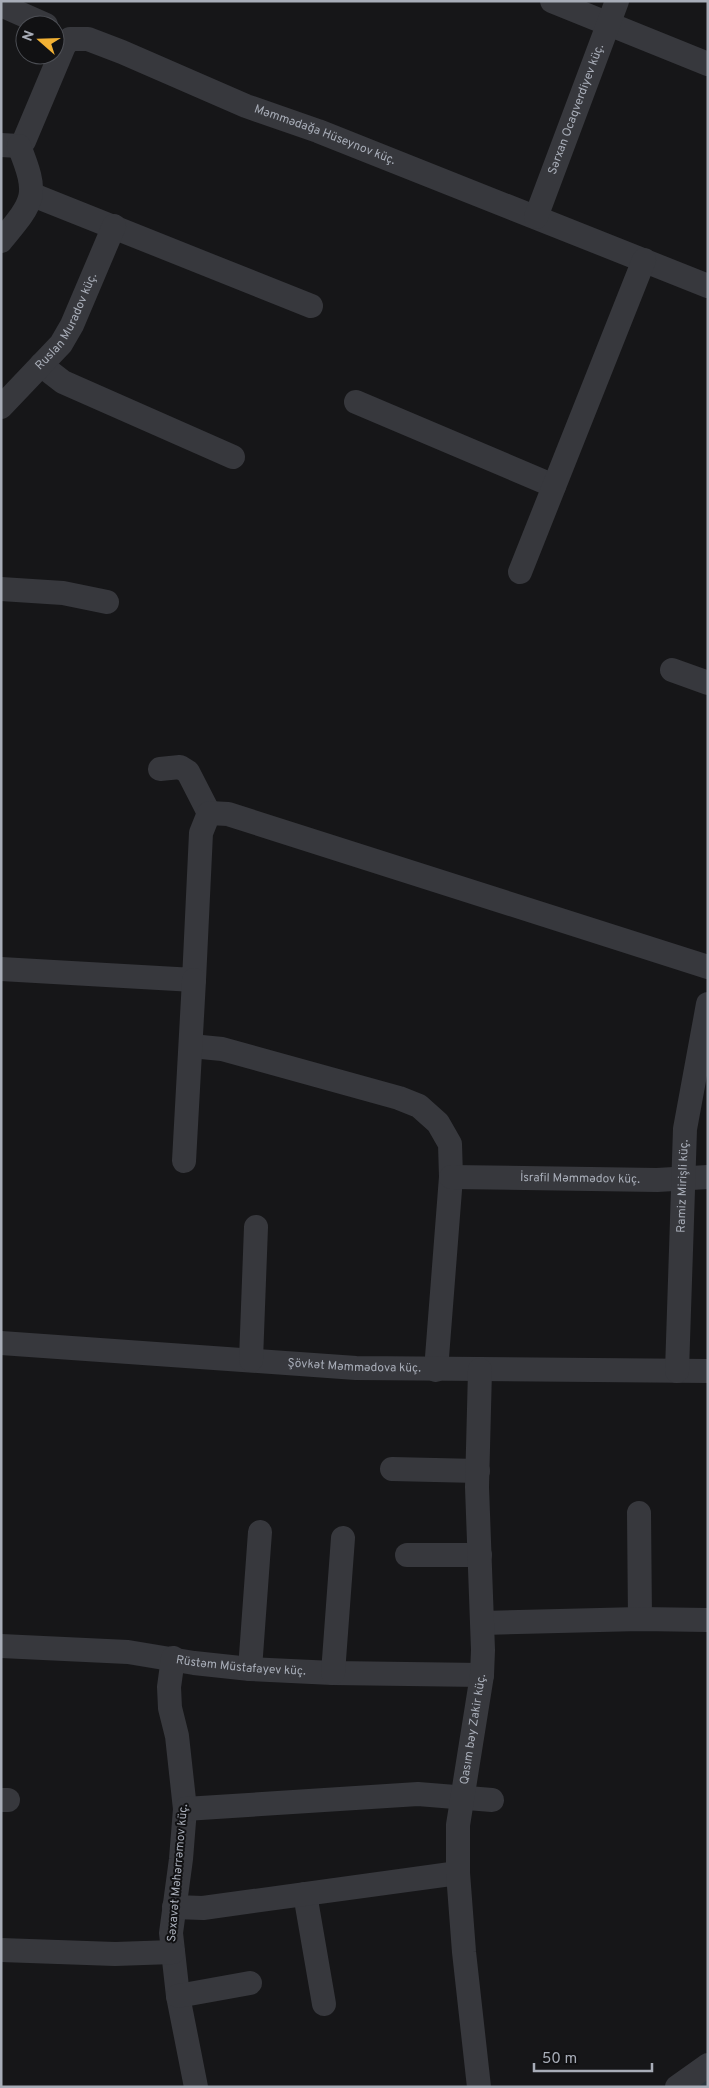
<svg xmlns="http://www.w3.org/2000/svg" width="709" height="2088" font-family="Overpass,sans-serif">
	<rect width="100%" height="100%" fill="#161618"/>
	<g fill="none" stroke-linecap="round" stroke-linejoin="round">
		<polyline stroke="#2c353c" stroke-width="16" points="705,2087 708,2085"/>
		<g stroke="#37383d" stroke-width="24">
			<polyline points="552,1 708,64"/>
			<polyline points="1,5 46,25"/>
			<path id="s1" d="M1 145 19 146 24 141 64 46 70 39H88L122 52 246 106 318 131 708 286"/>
			<polyline points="33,195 311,306"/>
			<path id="s2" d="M536 217 617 1"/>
			<path d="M1 241C35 200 39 196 19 146"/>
			<polyline points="41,365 63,382 233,457"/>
			<polyline points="356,402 554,486"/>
			<path id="s3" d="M1 407 61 344 72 325 114 226"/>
			<polyline points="520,572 644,260"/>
			<polyline points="1,589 63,593 107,602"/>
			<polyline points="672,670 708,683"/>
			<polyline points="160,769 180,767 188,772 209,813"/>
			<polyline points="1,969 194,980 201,833 209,813 228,814 708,967"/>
			<polyline points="191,1046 222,1049 399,1098 419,1106 438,1123 450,1144 451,1177 436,1370"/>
			<polyline points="184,1161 194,980"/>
			<path id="s4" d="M451 1177 657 1180 708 1177"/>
			<path id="s5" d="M1 1343 356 1368 708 1371"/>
			<polyline points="251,1360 256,1227"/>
			<path id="s6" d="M677 1371 685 1129 708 1004"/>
			<polyline points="392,1469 478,1471"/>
			<polyline points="639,1513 640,1619"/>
			<polyline points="407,1555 480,1555"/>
			<polyline points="483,1623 640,1619 708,1620"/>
			<path id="s7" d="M1 1646 128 1652 194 1663 250 1669 333 1673 482 1675"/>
			<polyline points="173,1658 169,1687 170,1708 177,1736 185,1809 181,1859 171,1933 178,1996 196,2087"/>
			<polyline points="250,1669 260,1532"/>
			<polyline points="333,1673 343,1538"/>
			<polyline points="1,1800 8,1800"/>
			<polyline points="185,1809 418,1794 492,1800"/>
			<polyline points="305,1894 324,2004"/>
			<polyline points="174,1907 203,1908 458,1873"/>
			<polyline points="1,1950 115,1954 173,1952"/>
			<polyline points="178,1996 250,1983"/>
			<path id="s8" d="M479 2087 464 1952 458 1873V1825L482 1675 483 1650 477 1487 480 1370"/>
			<polyline points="677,2087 708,2065"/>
		</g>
	</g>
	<g text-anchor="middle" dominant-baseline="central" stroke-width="4" stroke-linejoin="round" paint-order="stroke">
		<g font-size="12" fill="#a8adb8" stroke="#111113">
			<text stroke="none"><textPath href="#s2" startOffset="115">Sərxan Ocaqverdiyev küç.</textPath></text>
			<text stroke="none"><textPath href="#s1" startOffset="411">Məmmədağa Hüseynov küç.</textPath></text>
			<text stroke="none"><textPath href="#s3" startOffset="109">Ruslan Muradov küç.</textPath></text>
			<text stroke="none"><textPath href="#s4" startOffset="129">İsrafil Məmmədov küç.</textPath></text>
			<text stroke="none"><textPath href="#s6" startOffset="185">Ramiz Mirişli küç.</textPath></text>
			<text stroke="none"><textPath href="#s5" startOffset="354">Şövkət Məmmədova küç.</textPath></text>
			<text stroke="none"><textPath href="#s7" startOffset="241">Rüstəm Müstafayev küç.</textPath></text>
			<text stroke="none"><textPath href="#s8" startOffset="360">Qasım bəy Zakir küç.</textPath></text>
			<text transform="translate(178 1873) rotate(-85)">Səxavət Məhərrəmov küç.</text>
		</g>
	</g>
	<rect width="709" height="2088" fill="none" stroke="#a8adb8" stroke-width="5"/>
	<g transform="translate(40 40) rotate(290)"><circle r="24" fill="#111113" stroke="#4d4f55"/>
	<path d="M0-4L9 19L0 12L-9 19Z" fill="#f2b134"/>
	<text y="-8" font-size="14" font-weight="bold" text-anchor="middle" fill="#a8adb8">N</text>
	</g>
	<path d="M534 2063v8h118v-8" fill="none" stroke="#a8adb8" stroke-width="2.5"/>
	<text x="542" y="2063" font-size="15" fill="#a8adb8" stroke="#111113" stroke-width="4" paint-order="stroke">50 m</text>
</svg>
